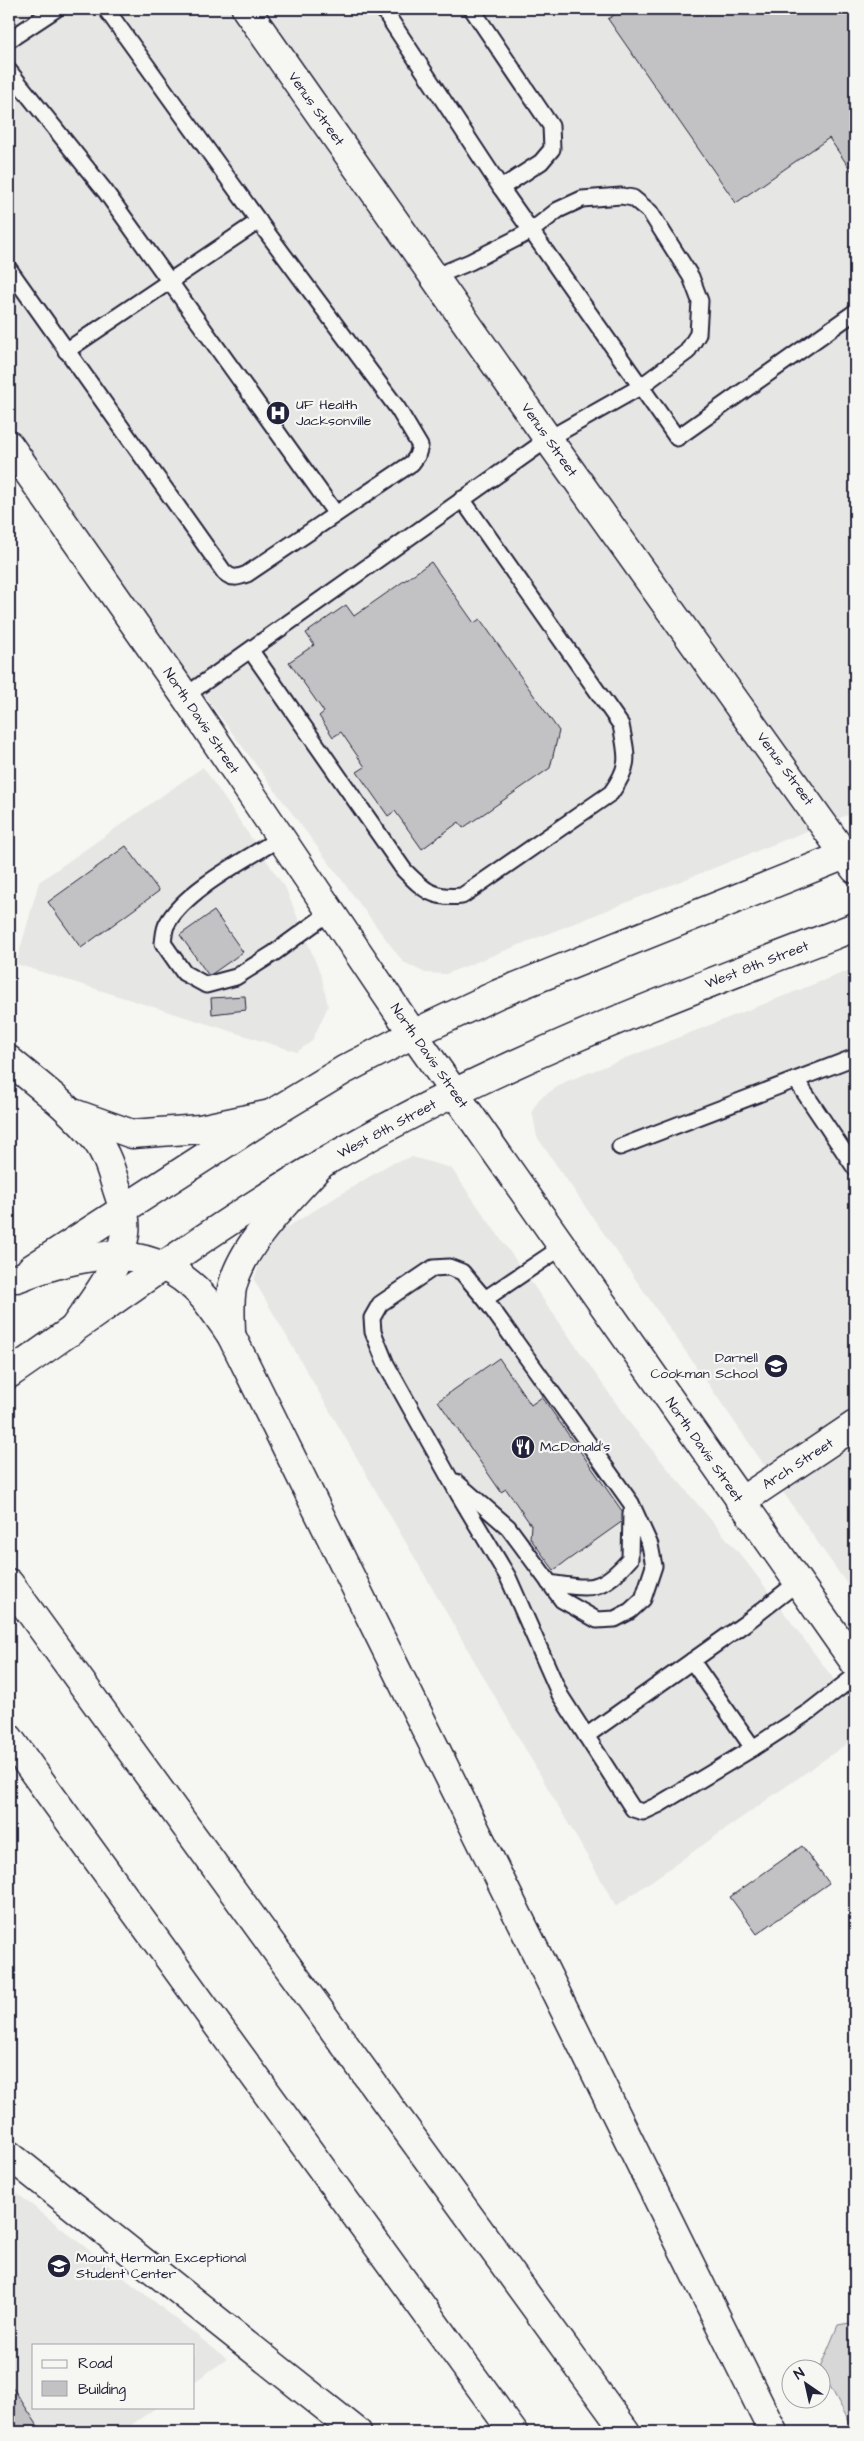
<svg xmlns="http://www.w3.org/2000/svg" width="864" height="2441" font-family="'Architects Daughter',sans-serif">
	<rect width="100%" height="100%" fill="#f6f6f2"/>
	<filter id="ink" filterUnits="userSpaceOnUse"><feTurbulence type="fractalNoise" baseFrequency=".02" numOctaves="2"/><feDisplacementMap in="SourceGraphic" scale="10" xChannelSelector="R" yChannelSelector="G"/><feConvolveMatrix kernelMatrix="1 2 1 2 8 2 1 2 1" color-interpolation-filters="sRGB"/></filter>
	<g filter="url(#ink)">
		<g fill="#e6e6e4">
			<polygon points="9,9 855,9 855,812 446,974 425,973 403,962 183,667 9,418"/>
			<polygon points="203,767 286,889 322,978 328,1006 312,1041 297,1052 16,964 39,882"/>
			<polygon points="855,968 855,1596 537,1137 532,1111 539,1099 565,1082"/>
			<polygon points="412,1157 451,1168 632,1426 748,1564 855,1708 855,1738 616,1906 254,1280 265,1246 281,1231 390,1164"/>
			<polygon points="9,2187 227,2359 194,2382 194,2345 34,2345 34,2407 157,2407 121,2432 9,2432"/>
		</g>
		<polygon fill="#d7d7d7" stroke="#7c7c89" points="855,2322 855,2432 820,2368 838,2325"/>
		<g fill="#c2c2c4" stroke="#22223b">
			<polygon points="623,9 855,9 855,176 829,138 736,203 608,19"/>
			<polygon points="431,562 474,623 480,619 559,731 550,768 463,828 459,822 422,849 395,811 388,816 357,772 365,767 341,732 333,737 319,716 324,712 289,662 314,645 306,633 346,605 354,616"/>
			<polygon points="126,846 159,891 81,948 48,902"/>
			<polygon points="214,911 243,952 209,976 180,935"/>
			<polygon points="245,996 246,1010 212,1014 211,998"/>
			<polygon points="499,1358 531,1405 542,1397 627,1518 554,1570 530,1538 531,1525 506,1489 501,1492 438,1401"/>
			<polygon points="802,1846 829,1883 757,1934 730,1897"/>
			<polygon points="9,2382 42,2432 9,2432"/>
		</g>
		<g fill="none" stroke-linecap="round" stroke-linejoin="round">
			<g stroke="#22223b" stroke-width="19">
				<g id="service">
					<polyline points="383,9 501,188 541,162 552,149 551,126 472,9"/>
					<polyline points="9,40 56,9"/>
					<polyline points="9,71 105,191 336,514"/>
					<polyline points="501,188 677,438 855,312"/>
					<path d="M9 269 224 572C232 579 237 578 247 574L412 463 417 456 420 446 398 409 268 234 106 9"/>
					<polyline points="66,351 259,221"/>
					<path d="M251 651 404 870C424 890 432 899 462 896L611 793C631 765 627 757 621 725L462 499"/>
					<polyline points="185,696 548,439 640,387 687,352 698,334 700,301 691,277 650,212 633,198 621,196 582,199 558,210 531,231 470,262 434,277"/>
					<path d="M280 838C247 859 185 890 167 924 164 929 164 937 163 943L184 973 206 985 236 977 274 953 330 912"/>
					<polyline points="796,1080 855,1168"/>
					<polyline points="620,1147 855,1057"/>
					<polyline points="562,1247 485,1299 462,1272 449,1267 433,1268 380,1304 372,1318 373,1332 386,1364 459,1495 508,1577 560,1695 633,1809 643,1812 658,1805 753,1748"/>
					<polyline points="456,1482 508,1527 562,1600 597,1620 615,1619 630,1611 643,1599 654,1566 650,1545 631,1503 485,1299"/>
					<path d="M549 1583C591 1589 600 1593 630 1559L631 1513"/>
					<polyline points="692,1661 753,1748 810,1711 855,1676"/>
					<polyline points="586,1736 747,1622 798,1582"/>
				</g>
			</g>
			<g stroke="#22223b" stroke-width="31">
				<g id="minor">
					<polyline points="246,9 548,439 855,869"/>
					<polyline points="740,1502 855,1425"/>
				</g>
			</g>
			<g stroke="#22223b" stroke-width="31">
				<g id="tertiary">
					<polyline points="9,445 185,696 413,1034 855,1663"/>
					<polyline points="31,1269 271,1114 344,1070 413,1034 498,994 855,851"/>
					<path d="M9 1374C112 1303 213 1227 321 1164 489 1065 674 996 855 927"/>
				</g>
			</g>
			<g stroke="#22223b" stroke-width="31">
				<g id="motorway">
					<path d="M9 1060C38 1085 72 1109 96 1140 107 1154 112 1173 117 1189 122 1203 127 1219 125 1234 119 1270 91 1302 72 1331"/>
					<polyline points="73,1113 132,1134 200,1129 271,1114"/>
					<path d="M17 1278C75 1256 138 1239 190 1284 207 1298 219 1318 231 1335L773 2432"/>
					<path d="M231 1335C231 1320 229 1303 232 1288 242 1243 292 1197 322 1163"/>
					<polyline points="9,1583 626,2432"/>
					<polyline points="9,1738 513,2432"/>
					<polyline points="9,2155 357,2432"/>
				</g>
			</g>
			<use href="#service" stroke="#f6f6f2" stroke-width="15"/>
			<use href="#minor" stroke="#f6f6f2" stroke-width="28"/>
			<use href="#tertiary" stroke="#f6f6f2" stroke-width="28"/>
			<use href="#motorway" stroke="#f6f6f2" stroke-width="28"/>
		</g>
	</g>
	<defs>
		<g id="hospital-disc" transform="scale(1.25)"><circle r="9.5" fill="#22223b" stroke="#f6f6f2"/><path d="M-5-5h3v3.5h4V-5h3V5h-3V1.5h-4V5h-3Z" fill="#fff"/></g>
		<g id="school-disc" transform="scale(1.25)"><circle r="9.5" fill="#22223b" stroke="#f6f6f2"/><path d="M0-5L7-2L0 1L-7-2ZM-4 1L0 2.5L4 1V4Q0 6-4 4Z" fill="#fff"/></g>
		<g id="restaurant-disc" transform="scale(1.25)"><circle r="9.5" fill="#22223b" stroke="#f6f6f2"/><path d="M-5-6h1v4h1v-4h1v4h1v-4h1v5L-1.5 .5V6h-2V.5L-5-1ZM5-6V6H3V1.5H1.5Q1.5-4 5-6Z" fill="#fff"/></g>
	</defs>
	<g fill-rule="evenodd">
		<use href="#hospital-disc" x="278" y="413"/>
		<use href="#school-disc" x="776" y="1366"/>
		<use href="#restaurant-disc" x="523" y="1447"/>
		<use href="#school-disc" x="59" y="2266"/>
	</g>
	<g text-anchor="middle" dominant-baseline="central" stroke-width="4.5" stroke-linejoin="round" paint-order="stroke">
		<g font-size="14" fill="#22223b" stroke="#f6f6f2">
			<text transform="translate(316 109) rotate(55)">Venus Street</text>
			<text transform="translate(549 440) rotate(55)">Venus Street</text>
			<text transform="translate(201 721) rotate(56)">North Davis Street</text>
			<text transform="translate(785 769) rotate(54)">Venus Street</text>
			<text transform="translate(757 965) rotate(-21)">West 8th Street</text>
			<text transform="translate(429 1056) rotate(55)">North Davis Street</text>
			<text transform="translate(387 1129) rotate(-28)">West 8th Street</text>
			<text transform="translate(704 1450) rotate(55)">North Davis Street</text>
			<text transform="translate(798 1464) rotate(-33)">Arch Street</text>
		</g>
		<g font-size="14" fill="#22223b" stroke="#f6f6f2" text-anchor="start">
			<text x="296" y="405">UF Health<tspan x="296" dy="16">Jacksonville</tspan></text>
			<text x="758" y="1358" text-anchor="end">Darnell<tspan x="758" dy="16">Cookman School</tspan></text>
			<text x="540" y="1447">McDonald's</text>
			<text x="76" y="2258">Mount Herman Exceptional<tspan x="76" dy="16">Student Center</tspan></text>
		</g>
	</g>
	<rect width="864" height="2441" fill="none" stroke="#f6f6f2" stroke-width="30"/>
	<rect x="15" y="15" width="834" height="2411" fill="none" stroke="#22223b" stroke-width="2" filter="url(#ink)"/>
	<rect x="32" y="2344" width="162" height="65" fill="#f6f6f2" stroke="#a1a1a9"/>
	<rect x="42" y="2360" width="25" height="8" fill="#f6f6f2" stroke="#a1a1a9"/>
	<text x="78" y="2368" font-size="15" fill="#22223b">Road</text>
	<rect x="42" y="2381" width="25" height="15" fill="#c2c2c4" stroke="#a1a1a9"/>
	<text x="78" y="2394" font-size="15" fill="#22223b">Building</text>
	<g transform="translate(806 2384) rotate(326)"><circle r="24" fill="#f6f6f2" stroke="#a1a1a9"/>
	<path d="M0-4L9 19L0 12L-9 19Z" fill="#22223b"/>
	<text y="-8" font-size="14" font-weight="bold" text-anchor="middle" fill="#22223b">N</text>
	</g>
</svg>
